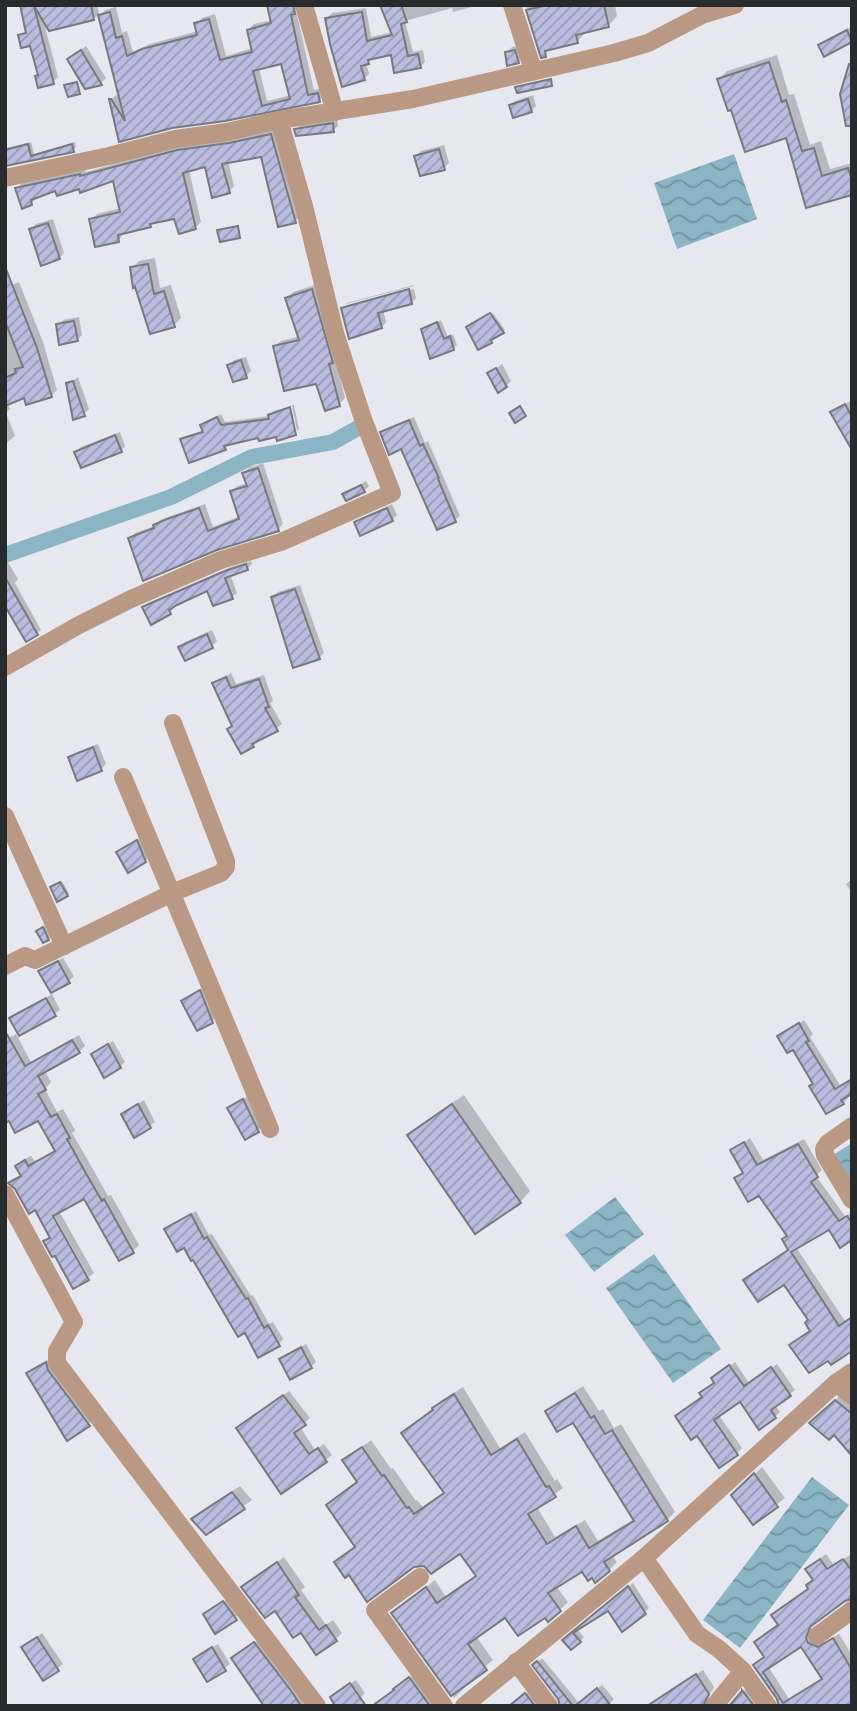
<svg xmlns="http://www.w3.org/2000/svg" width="857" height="1711" font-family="Georgia,serif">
	<defs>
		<pattern id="water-waves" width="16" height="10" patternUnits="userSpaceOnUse" patternTransform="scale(1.75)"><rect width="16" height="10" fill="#8bb5c4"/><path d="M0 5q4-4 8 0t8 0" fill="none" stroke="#72939f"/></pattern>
		<pattern id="building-hatch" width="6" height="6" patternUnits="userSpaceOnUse" patternTransform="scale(1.75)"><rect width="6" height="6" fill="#b9bbdf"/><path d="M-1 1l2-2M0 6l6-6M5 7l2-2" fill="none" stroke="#9698b5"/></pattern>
	</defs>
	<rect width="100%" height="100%" fill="#e7e8ef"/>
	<g fill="url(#water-waves)">
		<polygon points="734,154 757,219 677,249 654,183"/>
		<polygon points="852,1143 852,1182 833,1155"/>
		<polygon points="615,1197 644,1234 594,1272 565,1235"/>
		<polygon points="654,1254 721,1349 673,1383 606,1288"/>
		<polygon points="812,1477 849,1505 740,1648 703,1620"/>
	</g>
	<g fill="#0003" fill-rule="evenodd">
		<polygon points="22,5 97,5 99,14 93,19 43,19 58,77 53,82 39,74 31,44 20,36 27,30"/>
		<path d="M269 5H300L296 10 314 90 323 88 325 95 319 100 172 126 120 140 110 100 119 93 100 16 105 10 116 7 122 33 127 31 133 52 150 44 198 31 196 24 202 18 215 14 226 56 253 48 248 30 254 24 272 20ZM282 62 291 95 267 101 259 68Z"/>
		<polygon points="382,5 479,5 453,12 452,8 405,21 413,52 423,50 425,62 420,67 393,53 374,57 366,63 369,74 364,79 327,18 332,13 366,8 371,37 393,32"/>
		<polygon points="526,5 615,5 617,16 608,26 586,32 577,42 553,47 542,56"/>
		<polygon points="852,26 852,40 825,55 820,45"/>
		<polygon points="86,46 106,78 101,83 86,87 69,59"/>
		<polygon points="519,46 523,57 518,62 507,52 512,47"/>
		<polygon points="777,55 789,95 794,94 810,145 821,141 830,169 852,163 852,193 807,206 787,136 732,108 719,79 727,71"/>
		<polygon points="533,95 536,106 531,111 511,106 515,101"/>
		<polygon points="337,119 338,126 333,130 296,130 300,125"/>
		<polygon points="276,129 301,215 295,221 279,225 262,155 228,161 234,186 229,192 206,165 189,170 201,222 195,228 176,217 155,221 150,226 124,232 119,240 91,220 97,214 121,208 114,179 80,187 56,188 36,196 37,198 31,203 17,188 22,183 85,169 86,172 184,145"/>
		<polygon points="31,142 34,154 75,142 76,147 73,150 5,166 5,148"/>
		<polygon points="444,145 449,163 444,168 416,156 421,151"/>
		<polygon points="53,219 64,253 59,258 31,229 36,224"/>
		<polygon points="155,258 160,288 171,285 181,318 174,325 132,268 139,261"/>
		<polygon points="19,282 43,342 57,390 51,396 25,396 7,403 10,409 6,413 15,436 5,444 5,288"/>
		<polygon points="318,284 345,398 339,404 317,382 275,346 281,341 300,336 287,298 293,292"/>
		<polygon points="414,285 414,286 346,304 347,303"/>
		<polygon points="414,289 416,298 412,303 383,310 386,322 382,327 342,308 346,305 346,308"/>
		<polygon points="493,313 505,330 492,338 491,342 470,325"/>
		<polygon points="79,317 82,335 77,340 58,325 63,320"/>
		<polygon points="441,320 448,337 453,334 457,345 453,349 423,330"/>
		<polygon points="246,357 251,371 246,376 229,365 234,360"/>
		<polygon points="502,364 511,381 506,386 489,374"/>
		<polygon points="78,377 89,409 84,414 68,384"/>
		<polygon points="850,401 852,405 852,445 833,413"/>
		<polygon points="292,405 294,405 299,429 297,431"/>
		<polygon points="289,407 294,433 260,436 228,443 225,449 182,440 186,436 204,430 202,425 206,421 221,414 225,422 269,416 274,411"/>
		<polygon points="414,417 425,443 428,441 460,516 455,520 402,447 383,433 387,428"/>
		<polygon points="120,432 125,446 121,451 76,452 81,447"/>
		<polygon points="263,463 283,524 278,529 130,538 135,533 155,526 160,520 205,504 213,527 240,516 232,492 237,486 247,483 244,474 249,468"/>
		<polygon points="366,481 369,486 364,491 345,495"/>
		<polygon points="392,504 397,515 392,520 356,522 361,518"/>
		<polygon points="7,561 18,579 15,583 41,630 36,634 5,601 5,562"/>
		<polygon points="251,561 252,564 247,569 230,574 237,593 232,597 208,589 173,606 174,608 170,612 144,607 148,603 231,567"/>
		<polygon points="300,585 324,653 319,658 273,597 278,592"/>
		<polygon points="212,630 217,641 212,646 180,647 185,642"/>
		<polygon points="231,673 236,684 264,675 273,701 270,703 282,724 253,746 233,725 214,683"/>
		<polygon points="98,744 106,764 101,769 70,757 75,753"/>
		<polygon points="142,837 150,856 145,861 118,852"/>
		<polygon points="852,879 852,893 846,884"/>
		<polygon points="62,881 69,893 67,895 54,886"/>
		<polygon points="48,924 53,934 48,939 38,931"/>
		<polygon points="63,958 74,976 69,981 40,971"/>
		<polygon points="205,987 217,1016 212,1021 183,1001"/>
		<polygon points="52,994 60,1010 20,1034 12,1019"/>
		<polygon points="804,1020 813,1034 810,1037 840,1085 852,1079 852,1092 846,1095 848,1098 843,1103 814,1084 794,1048 779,1037"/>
		<polygon points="16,1034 31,1062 79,1035 85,1046 79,1052 45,1071 51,1082 45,1089 57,1112 63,1109 75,1130 72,1133 90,1164 108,1196 111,1195 139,1245 133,1251 85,1197 59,1211 94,1273 89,1277 50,1208 55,1253 46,1242 51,1236 36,1208 11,1183 22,1174 17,1166 23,1160 31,1156 35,1161 56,1150 5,1040"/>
		<polygon points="113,1041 125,1062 120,1067 93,1054"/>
		<polygon points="464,1095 530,1191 520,1202 409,1136 420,1125"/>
		<polygon points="248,1096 263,1125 258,1130 229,1108"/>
		<polygon points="144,1100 155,1122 135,1135 123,1114"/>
		<polygon points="750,1138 763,1160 804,1139 822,1170 816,1176 845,1216 852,1213 852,1238 830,1227 796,1247 845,1321 852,1317 852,1350 828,1358 792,1345 812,1330 810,1320 784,1283 745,1280 789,1249 789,1235 760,1193 737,1178 744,1171 733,1151"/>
		<polygon points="196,1211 209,1235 212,1234 251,1296 253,1295 269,1324 273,1322 283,1339 279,1344 245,1331 184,1245 167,1229"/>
		<polygon points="306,1344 316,1362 311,1367 281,1360"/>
		<polygon points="52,1357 96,1418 67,1439 28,1374"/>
		<polygon points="735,1362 749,1383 777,1364 795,1390 775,1405 780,1412 775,1417 740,1399 718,1414 742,1448 737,1453 697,1434 677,1416 703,1396 716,1382 718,1373"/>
		<polygon points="583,1386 599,1411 603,1409 614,1428 621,1424 675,1512 667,1520 612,1555 617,1562 609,1570 583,1569 556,1586 568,1602 560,1610 545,1615 506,1616 476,1636 493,1660 463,1685 465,1687 454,1698 393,1613 435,1580 446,1597 477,1575 460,1551 425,1565 349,1572 336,1562 356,1545 359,1481 344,1461 371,1440 391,1469 393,1468 416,1501 417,1500 423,1507 445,1492 403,1433 442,1400 463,1387 500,1448 525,1432 555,1481 557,1479 563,1488 537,1507 555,1537 585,1520 598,1541 634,1519 573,1421 547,1412 555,1404"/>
		<polygon points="289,1391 310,1418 300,1427 315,1450 324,1444 332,1455 281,1492 239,1428"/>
		<polygon points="841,1395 852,1405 852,1453 834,1433 812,1423"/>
		<polygon points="762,1467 785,1498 754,1523 741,1487"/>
		<polygon points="240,1486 252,1500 207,1533 194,1519 201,1511"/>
		<path d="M826 1554 834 1565 850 1555 852 1558V1597L811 1625 813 1636 819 1642H826L839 1634 852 1655V1706H780L779 1699 755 1666 766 1656 756 1642 780 1624 774 1615 810 1588 815 1579 807 1569ZM801 1645 824 1678 789 1699 768 1666Z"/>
		<polygon points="284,1557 305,1587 301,1590 326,1625 333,1620 342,1633 335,1640 301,1630 275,1609 243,1587"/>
		<polygon points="633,1583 649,1608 645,1612 608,1608 581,1626"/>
		<polygon points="229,1598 241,1613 216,1631 210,1610"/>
		<polygon points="577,1629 584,1637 580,1641 565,1640"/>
		<polygon points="42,1633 63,1664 44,1679 23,1647"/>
		<polygon points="260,1638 313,1706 276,1706 239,1653"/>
		<polygon points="218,1644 230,1664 208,1680 195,1659"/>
		<polygon points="542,1658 579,1703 602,1685 614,1699 610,1703 612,1706 561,1706 560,1699 535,1665"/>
		<polygon points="703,1670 714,1687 708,1698 711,1706 660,1706 657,1701 663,1696"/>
		<polygon points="416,1673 441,1706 372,1706 396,1689"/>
		<polygon points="356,1680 365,1693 360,1698 337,1693"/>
		<polygon points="749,1686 764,1706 731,1706 744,1691"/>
		<polygon points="531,1690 544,1706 522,1706 523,1696"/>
	</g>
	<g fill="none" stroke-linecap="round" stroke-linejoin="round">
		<polyline stroke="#8bb5c4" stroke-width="16" points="5,555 171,497 252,457 333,442 358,428"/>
	</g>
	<g fill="url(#building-hatch)" stroke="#78797f" stroke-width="2" fill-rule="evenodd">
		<polygon points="20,5 91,5 94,20 49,31 34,6 54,84 38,88 35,76 38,75 30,46 21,48 18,35 26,33"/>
		<path d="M267 5H293L295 14 291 15 308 95 318 93 320 102 225 121 172 128 119 142 109 99H111L125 121 98 15 110 12 116 38 122 36 127 56 142 49 197 35 194 23 209 19 220 60 252 52 247 30 271 23ZM281 64 290 99 262 106 253 71Z"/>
		<polygon points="380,5 401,5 407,22 401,24 408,56 418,54 421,68 394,73 391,55 368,60 369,64 361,66 365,80 342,87 330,44 325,18 362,12 367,41 392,35"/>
		<polygon points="547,5 604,5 609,27 576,35 578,43 545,51 546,57 541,58 526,10"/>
		<polygon points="847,30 852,42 824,57 818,45"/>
		<polygon points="81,50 102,85 85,89 67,59"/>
		<polygon points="515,50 519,63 507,66 505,52"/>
		<polygon points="769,62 782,102 786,100 802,151 814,148 822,176 848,168 852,180 852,195 806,208 786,138 745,152 731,110 728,111 717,79"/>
		<polygon points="849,64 852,64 852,126 846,126 840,94"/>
		<polygon points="551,79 552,86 517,93 515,87"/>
		<polygon points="77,82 80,94 68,97 64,85"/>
		<polygon points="528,99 532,112 513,118 509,105"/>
		<polygon points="333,123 334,132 296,136 294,129"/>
		<polygon points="271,134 296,223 278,227 261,157 222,164 230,193 212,198 205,167 183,173 196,229 179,234 174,219 150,224 151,227 118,235 119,242 95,247 89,219 120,212 113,181 80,193 79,189 57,196 55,191 31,200 32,205 22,209 15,188 80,174 80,176 177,150 229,143"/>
		<polygon points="28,144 31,156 72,144 74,152 5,166 5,150"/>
		<polygon points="439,149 445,170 420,176 414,156"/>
		<polygon points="48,223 60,259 41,266 29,229"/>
		<polygon points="238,226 240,238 220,242 217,230"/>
		<polygon points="148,264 154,294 164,291 175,327 150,334 135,287 133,288 130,267"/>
		<polygon points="6,269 37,348 52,397 26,405 24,398 5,406 5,378 16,373 15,369 23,367 5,321"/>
		<polygon points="312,289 333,363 329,364 340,406 325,411 316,384 284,391 273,346 299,340 285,298"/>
		<polygon points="409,289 412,304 378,313 382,328 349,339 341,308"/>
		<polygon points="490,313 504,333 491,340 492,343 478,350 466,327"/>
		<polygon points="74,321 78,341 59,345 56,324"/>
		<polygon points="437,322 444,339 450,336 454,350 430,359 421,329"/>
		<polygon points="241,360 247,378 233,382 227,365"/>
		<polygon points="496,368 507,387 498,393 487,373"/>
		<polygon points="73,381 85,416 73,420 66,383"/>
		<polygon points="845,404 852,417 852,450 830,412"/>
		<polygon points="520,406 526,416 515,423 509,413"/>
		<polygon points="290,407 296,435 277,441 276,437 259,441 258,438 224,446 226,450 189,463 180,439 203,432 200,425 217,417 221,425 269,419 268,415"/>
		<polygon points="409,420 420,446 423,444 439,478 438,479 456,522 437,530 401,449 389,455 380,432"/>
		<polygon points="115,435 122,452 81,468 74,452"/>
		<polygon points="258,468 279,531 217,550 143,581 128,538 154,528 153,525 167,519 199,508 208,531 239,519 230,491 247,486 242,473"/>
		<polygon points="361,485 365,492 346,501 342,494"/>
		<polygon points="387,508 393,521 360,536 354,522"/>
		<polygon points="246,564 248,570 225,578 233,599 213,606 207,591 177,605 169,610 171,614 151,625 142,607 225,571"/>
		<polygon points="5,577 38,635 26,642 5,606"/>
		<polygon points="295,589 320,659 293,668 271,597"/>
		<polygon points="207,634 213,648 185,661 178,647"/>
		<polygon points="226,677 231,688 259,679 269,707 265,708 278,731 252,744 254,747 241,754 227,729 232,726 212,683"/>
		<polygon points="93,747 102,771 77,781 68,757"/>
		<polygon points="137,840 146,862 128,873 116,852"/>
		<polygon points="60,882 68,896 57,902 50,887"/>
		<polygon points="43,927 49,940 43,943 36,931"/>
		<polygon points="58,961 70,983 51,993 38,971"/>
		<polygon points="200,990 213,1023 197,1031 181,1001"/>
		<polygon points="46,998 56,1016 19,1036 9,1018"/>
		<polygon points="799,1023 809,1041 806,1042 835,1089 852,1079 852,1094 841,1100 844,1104 826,1114 809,1086 813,1084 793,1050 787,1053 777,1036"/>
		<polygon points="5,1031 25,1066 72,1040 80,1053 38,1076 46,1090 38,1094 51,1117 57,1114 70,1138 67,1139 84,1170 102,1201 104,1199 134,1253 119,1261 84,1199 53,1216 89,1280 73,1289 55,1256 52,1257 43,1241 50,1238 35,1210 29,1214 15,1189 8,1183 21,1176 15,1166 25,1160 28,1166 55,1151 38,1121 15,1133 9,1121 5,1123"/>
		<polygon points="108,1044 121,1068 104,1078 91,1054"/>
		<polygon points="243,1099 259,1132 245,1140 227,1108"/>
		<polygon points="138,1104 151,1128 134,1138 121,1114"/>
		<polygon points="452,1104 521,1203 475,1234 407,1135"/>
		<polygon points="744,1142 757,1165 798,1144 818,1177 811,1182 839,1221 847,1216 852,1223 852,1240 840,1248 829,1230 791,1252 839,1326 852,1317 852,1351 831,1365 828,1361 809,1373 789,1345 810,1331 805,1323 808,1320 784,1285 758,1302 743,1280 788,1250 782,1239 787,1236 759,1196 748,1202 734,1178 743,1173 730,1150"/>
		<polygon points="191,1214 204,1239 207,1237 246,1299 248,1298 264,1328 268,1325 280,1346 258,1358 245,1333 238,1337 193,1260 191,1261 184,1248 177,1252 164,1229"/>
		<polygon points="301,1347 312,1368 290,1380 279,1359"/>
		<polygon points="46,1362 48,1370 90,1426 67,1441 26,1373"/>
		<polygon points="729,1365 744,1386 771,1367 791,1396 771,1410 776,1418 759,1430 740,1402 714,1420 738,1455 719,1468 697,1436 691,1440 675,1416 702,1397 699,1393 714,1383 711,1378"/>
		<polygon points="575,1393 591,1418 594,1416 605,1434 612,1430 668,1521 604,1562 610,1571 595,1583 592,1578 588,1581 582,1572 548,1593 561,1611 548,1622 545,1618 518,1636 505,1618 468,1644 487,1670 451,1696 391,1613 426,1587 437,1603 476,1576 460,1554 431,1574 424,1566 414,1567 367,1602 349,1575 345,1578 334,1562 355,1547 326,1505 357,1482 342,1460 362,1447 382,1476 384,1475 407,1508 409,1507 414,1514 444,1493 401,1433 433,1410 432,1408 454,1394 491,1455 517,1439 546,1487 549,1486 556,1497 528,1514 547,1544 576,1526 589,1548 634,1521 573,1423 557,1432 545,1411"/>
		<polygon points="283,1395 306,1425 294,1433 309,1454 318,1448 327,1462 281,1494 236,1428"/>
		<polygon points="835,1400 852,1414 852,1456 834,1435 829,1440 809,1423"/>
		<polygon points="754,1473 778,1507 753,1525 731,1495"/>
		<polygon points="232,1492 245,1509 206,1535 191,1519"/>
		<path d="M820 1559 827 1569 843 1559 852 1571V1599L845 1601 810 1627 806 1638 808 1643 818 1647 833 1638 852 1670V1706H779L777 1699 753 1665 764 1657 754 1642 778 1625 771 1615 808 1589 806 1585 813 1580 805 1569ZM801 1647 822 1679 783 1703 763 1672Z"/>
		<polygon points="277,1562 299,1595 295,1597 319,1630 326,1625 337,1641 316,1655 301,1633 293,1638 275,1611 265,1618 241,1587"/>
		<polygon points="628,1586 646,1614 622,1632 608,1611 573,1633 581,1642 571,1650 562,1640"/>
		<polygon points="223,1601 237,1620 215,1634 203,1614"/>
		<polygon points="37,1637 59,1671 43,1681 21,1647"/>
		<polygon points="254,1642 292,1692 301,1706 264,1706 231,1658"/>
		<polygon points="212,1647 226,1671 207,1682 193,1659"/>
		<polygon points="537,1661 573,1706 560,1706 558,1699 532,1665"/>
		<polygon points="696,1674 709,1694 703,1706 647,1706"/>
		<polygon points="409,1677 430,1706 372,1706 394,1690 393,1689"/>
		<polygon points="350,1683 366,1706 335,1706 330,1697"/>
		<polygon points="597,1688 611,1706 575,1706"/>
		<polygon points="742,1690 754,1706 729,1706 742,1691"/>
		<polygon points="525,1693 535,1706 509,1706"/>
	</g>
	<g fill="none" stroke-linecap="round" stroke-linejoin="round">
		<g stroke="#ba9984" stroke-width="18">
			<polyline points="304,5 335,112"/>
			<polyline points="512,5 533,70"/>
			<polyline points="5,178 109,156 175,139 227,132 279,120"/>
			<polyline points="5,667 79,625 131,599 221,560 281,542 392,493 363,419 335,333 304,206 279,120 413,99 614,53 648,43 702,15 735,5"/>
			<polyline points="123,777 270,1129"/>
			<polyline points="5,816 64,946"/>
			<polyline points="5,966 25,956 35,960 172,893 221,873 226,867 226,861 173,723"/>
			<polyline points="852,1126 828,1143 824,1149 825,1155 852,1200"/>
			<polyline points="5,1194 74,1322 57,1351 57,1363 317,1706"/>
			<polyline points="836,1383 852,1396"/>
			<polyline points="644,1558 697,1634 719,1649 743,1671 714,1706"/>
			<polyline points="420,1577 375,1610 444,1706"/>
			<polyline points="817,1636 852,1610"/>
			<polyline points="516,1662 549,1706"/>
			<polyline points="743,1671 768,1706"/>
			<polyline points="464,1706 644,1558 836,1383 852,1372"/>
		</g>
	</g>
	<rect width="857" height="1711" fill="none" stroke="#292a2c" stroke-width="14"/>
</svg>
